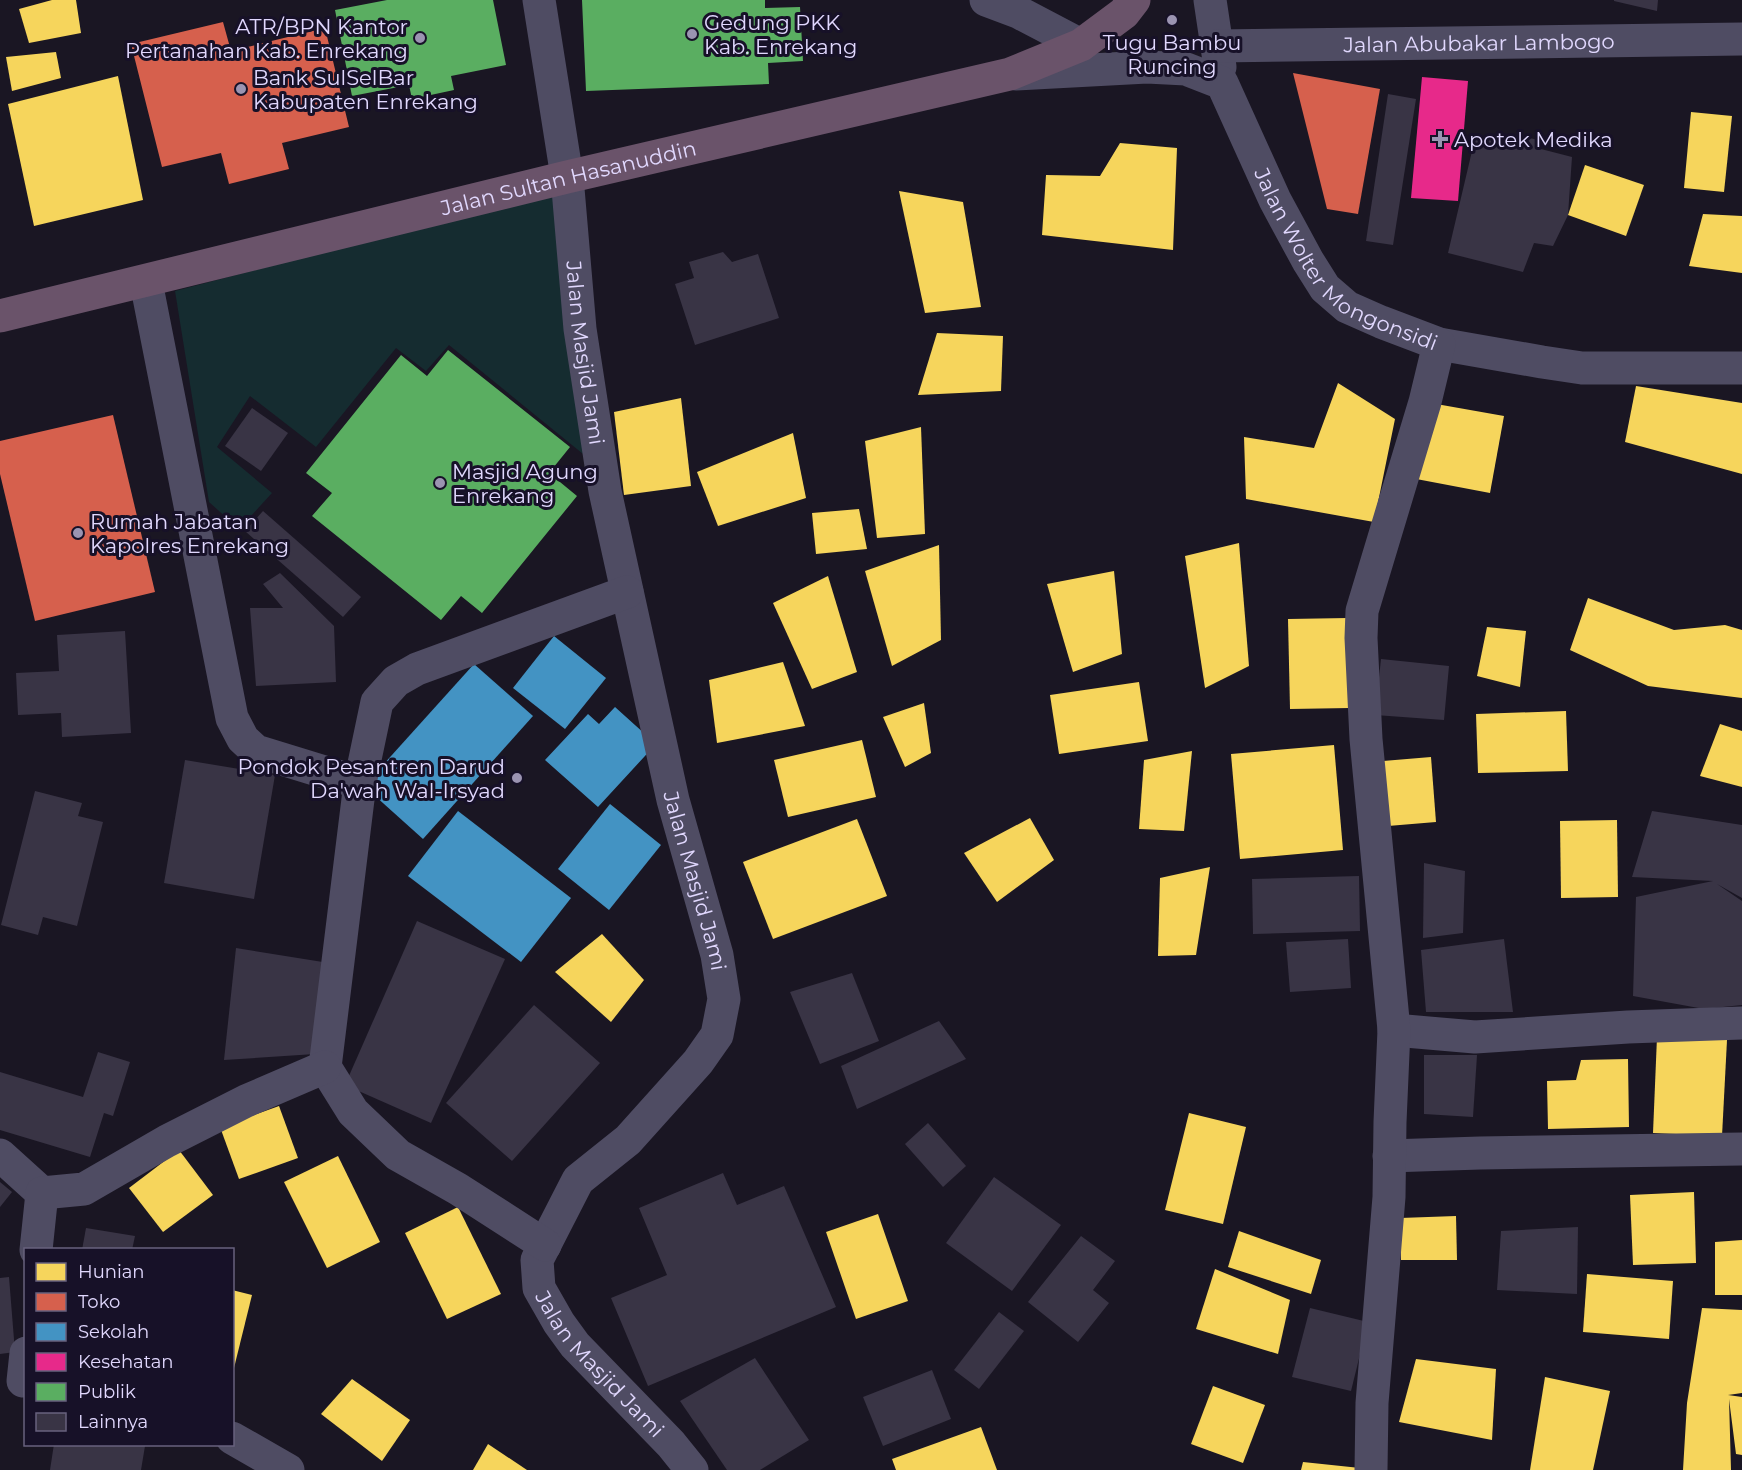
<svg xmlns="http://www.w3.org/2000/svg" width="1742" height="1470" font-family="Montserrat,sans-serif">
	<rect width="100%" height="100%" fill="#1a1623"/>
	<polygon fill="#152c30" points="562,189 588,458 449,345 426,371 396,348 316,447 250,396 217,447 272,493 239,529 209,502 175,291"/>
	<g fill="#f6d55c">
		<polygon points="52,0 76,0 81,33 29,43 19,9"/>
		<polygon points="56,52 61,78 12,91 6,57"/>
		<polygon points="118,76 143,200 34,226 8,104"/>
		<polygon points="1691,112 1732,116 1724,192 1684,188"/>
		<polygon points="1120,143 1177,148 1173,250 1042,235 1046,175 1100,176"/>
		<polygon points="1585,165 1644,185 1626,236 1568,215"/>
		<polygon points="899,191 963,202 981,307 925,313"/>
		<polygon points="1703,214 1742,216 1742,273 1689,266"/>
		<polygon points="937,333 1003,336 1001,391 918,395"/>
		<polygon points="1338,383 1395,419 1374,522 1246,499 1244,437 1314,448"/>
		<polygon points="1636,386 1742,403 1742,474 1625,442"/>
		<polygon points="681,398 691,486 624,495 614,412"/>
		<polygon points="1425,402 1504,416 1490,493 1411,478"/>
		<polygon points="921,427 925,534 877,538 865,441"/>
		<polygon points="793,433 806,498 718,526 697,472"/>
		<polygon points="859,509 867,549 816,554 812,513"/>
		<polygon points="1239,543 1249,666 1205,688 1185,556"/>
		<polygon points="939,545 941,640 892,666 865,571"/>
		<polygon points="1114,571 1122,654 1073,672 1047,584"/>
		<polygon points="828,576 857,672 812,689 773,603"/>
		<polygon points="1588,598 1674,630 1725,625 1742,630 1742,698 1648,686 1570,650"/>
		<polygon points="1348,618 1350,708 1290,709 1288,619"/>
		<polygon points="1487,627 1526,631 1520,687 1477,676"/>
		<polygon points="783,662 805,726 717,743 709,680"/>
		<polygon points="1139,682 1148,741 1059,754 1050,695"/>
		<polygon points="924,703 931,753 905,767 883,717"/>
		<polygon points="1566,711 1568,771 1478,773 1476,714"/>
		<polygon points="1720,724 1742,731 1742,787 1700,776"/>
		<polygon points="862,740 876,797 788,817 774,760"/>
		<polygon points="1334,745 1343,850 1240,859 1231,754"/>
		<polygon points="1192,751 1184,831 1139,829 1144,760"/>
		<polygon points="1431,757 1436,822 1388,826 1383,761"/>
		<polygon points="1030,818 1054,860 997,902 964,853"/>
		<polygon points="857,819 887,896 773,939 743,862"/>
		<polygon points="1617,820 1618,897 1561,898 1560,821"/>
		<polygon points="1210,867 1196,955 1158,956 1160,878"/>
		<polygon points="602,934 644,980 611,1022 555,972"/>
		<polygon points="1657,1037 1727,1040 1722,1136 1653,1133"/>
		<polygon points="1628,1059 1629,1127 1548,1129 1547,1081 1576,1080 1581,1060"/>
		<polygon points="279,1106 298,1158 239,1179 220,1127"/>
		<polygon points="1189,1113 1246,1127 1223,1224 1165,1210"/>
		<polygon points="179,1150 213,1195 163,1232 129,1188"/>
		<polygon points="338,1156 380,1242 327,1268 284,1182"/>
		<polygon points="1694,1192 1696,1263 1633,1265 1630,1195"/>
		<polygon points="458,1207 501,1294 447,1319 405,1233"/>
		<polygon points="878,1214 908,1301 856,1319 826,1232"/>
		<polygon points="1456,1216 1457,1260 1401,1260 1400,1218"/>
		<polygon points="1239,1231 1321,1260 1311,1294 1228,1267"/>
		<polygon points="1742,1240 1742,1295 1715,1295 1715,1242"/>
		<polygon points="1215,1269 1290,1300 1278,1354 1196,1329"/>
		<polygon points="1587,1274 1673,1281 1669,1339 1583,1332"/>
		<polygon points="232,1290 252,1295 233,1372 232,1372"/>
		<polygon points="1702,1308 1742,1310 1742,1393 1728,1395 1742,1397 1742,1455 1736,1454 1729,1399 1731,1470 1683,1470 1687,1403"/>
		<polygon points="1416,1359 1496,1369 1492,1440 1399,1422"/>
		<polygon points="1545,1377 1610,1391 1593,1470 1530,1470"/>
		<polygon points="352,1379 410,1420 382,1461 321,1414"/>
		<polygon points="1213,1386 1265,1405 1243,1463 1191,1444"/>
		<polygon points="981,1427 997,1470 896,1470 892,1459"/>
		<polygon points="488,1444 527,1470 473,1470"/>
		<polygon points="1303,1462 1360,1468 1360,1470 1301,1470"/>
	</g>
	<g fill="#d6604d">
		<polygon points="223,22 231,51 325,28 349,127 282,143 289,169 229,184 221,153 162,167 131,44"/>
		<polygon points="1293,73 1380,89 1358,214 1327,209"/>
		<polygon points="113,415 155,592 35,621 0,474 0,441"/>
	</g>
	<g fill="#4393c3">
		<polygon points="554,636 606,678 565,729 513,688"/>
		<polygon points="474,664 533,716 423,839 364,786"/>
		<polygon points="615,707 656,744 598,807 545,760 588,714 599,724"/>
		<polygon points="610,804 661,845 609,910 558,869"/>
		<polygon points="458,811 571,898 521,962 408,876"/>
	</g>
	<polygon fill="#e7298a" points="1422,77 1468,81 1458,201 1411,198"/>
	<g fill="#5aae61">
		<polygon points="387,0 493,0 506,65 451,76 454,90 412,99 409,85 352,96 335,10"/>
		<polygon points="582,0 765,0 765,8 800,7 803,61 768,63 769,84 586,91"/>
		<polygon points="448,350 570,447 549,473 577,496 482,613 461,596 441,620 312,516 332,493 306,473 401,355 427,376"/>
	</g>
	<g fill="#393445">
		<polygon points="1614,0 1658,0 1657,11 1614,1"/>
		<polygon points="1388,94 1416,99 1393,245 1366,241"/>
		<polygon points="1476,134 1511,145 1515,135 1539,140 1541,149 1572,157 1568,215 1553,246 1534,243 1523,272 1448,253"/>
		<polygon points="723,252 732,262 758,254 779,318 695,345 675,284 694,278 689,262"/>
		<polygon points="252,408 288,433 261,471 225,446"/>
		<polygon points="263,511 361,597 343,617 245,531"/>
		<polygon points="280,573 334,626 336,682 256,686 250,608 283,608 263,584"/>
		<polygon points="125,631 131,733 62,737 61,713 18,715 16,673 59,671 57,635"/>
		<polygon points="1381,659 1449,666 1444,720 1375,715"/>
		<polygon points="185,760 275,775 254,899 164,883"/>
		<polygon points="35,791 82,803 78,816 103,822 77,926 43,917 38,935 1,925"/>
		<polygon points="1652,811 1742,825 1742,898 1717,884 1742,901 1742,1005 1704,1009 1633,996 1636,897 1713,881 1632,877"/>
		<polygon points="1424,863 1465,871 1463,933 1423,938"/>
		<polygon points="1359,876 1360,931 1253,934 1252,879"/>
		<polygon points="417,921 505,959 431,1123 345,1085"/>
		<polygon points="1348,939 1351,988 1290,992 1286,942"/>
		<polygon points="1504,939 1513,1012 1426,1012 1421,950"/>
		<polygon points="236,948 329,963 315,1054 224,1060"/>
		<polygon points="852,973 879,1041 820,1064 790,992"/>
		<polygon points="534,1005 600,1063 512,1161 446,1103"/>
		<polygon points="939,1021 966,1059 857,1109 841,1066"/>
		<polygon points="98,1052 130,1062 113,1116 104,1113 90,1157 0,1130 0,1072 83,1097"/>
		<polygon points="1424,1055 1477,1055 1473,1117 1424,1114"/>
		<polygon points="928,1123 966,1166 943,1187 905,1144"/>
		<polygon points="723,1173 737,1205 784,1186 836,1307 648,1386 611,1298 667,1275 639,1208"/>
		<polygon points="994,1177 1061,1225 1012,1291 946,1243"/>
		<polygon points="0,1182 12,1192 0,1207"/>
		<polygon points="1578,1227 1577,1294 1497,1290 1501,1231"/>
		<polygon points="86,1228 135,1236 132,1250 82,1250"/>
		<polygon points="1081,1236 1115,1261 1093,1290 1109,1303 1078,1342 1028,1302"/>
		<polygon points="9,1277 15,1352 0,1354 0,1278"/>
		<polygon points="1310,1308 1368,1322 1351,1391 1292,1377"/>
		<polygon points="999,1312 1024,1331 979,1389 954,1370"/>
		<polygon points="755,1358 809,1440 760,1470 727,1470 680,1401"/>
		<polygon points="932,1370 951,1419 883,1446 863,1397"/>
		<polygon points="54,1444 134,1444 145,1446 141,1470 50,1470"/>
	</g>
	<g fill="none" stroke-linecap="round" stroke-linejoin="round">
		<g stroke="#4f4c63" stroke-width="33">
			<path id="s1" d="M539 0 567 177 580 329 605 491 673 800 717 955 724 999 717 1035 698 1062 628 1140 578 1180 537 1260 539 1288 559 1323 575 1345 671 1444 692 1470"/>
			<polyline points="986,0 1018,12 1081,45"/>
			<polyline points="1210,0 1220,67"/>
			<path id="s2" d="M1217 46 1742 39"/>
			<path id="s3" d="M1016 74 1147 67 1186 69 1222 83 1275 200 1308 261 1325 288 1347 307 1381 322 1439 344 1542 362 1582 368H1742"/>
			<polyline points="146,282 232,718 243,739 256,751 360,783"/>
			<polyline points="1394,1030 1475,1037 1628,1027 1742,1023"/>
			<polyline points="0,1155 42,1193"/>
			<polyline points="1389,1156 1480,1153 1742,1149"/>
			<polyline points="545,1245 458,1189 398,1155 353,1112 325,1067 360,783 377,702 396,681 417,669 627,592"/>
			<polyline points="36,1250 42,1193 84,1189 167,1141 246,1101 325,1067"/>
			<polyline points="23,1381 26,1353"/>
			<polyline points="232,1438 288,1470"/>
			<polyline points="1371,1470 1372,1403 1389,1197 1390,1122 1394,1030 1366,739 1361,638 1362,611 1425,402 1439,344"/>
		</g>
		<path stroke="#6a536a" stroke-width="33" id="s4" d="M0 316 567 177 1010 74 1081 45 1124 13 1134 0"/>
	</g>
	<g fill="#9b94b1" stroke="#171128" stroke-width="2">
		<circle cx="1172" cy="20" r="6"/>
		<circle cx="692" cy="34" r="6"/>
		<circle cx="420" cy="38" r="6"/>
		<circle cx="241" cy="89" r="6"/>
		<path d="M1437 130h6v6h6v6h-6v6h-6v-6h-6v-6h6z"/>
		<circle cx="440" cy="483" r="6"/>
		<circle cx="78" cy="533" r="6"/>
		<circle cx="517" cy="778" r="6"/>
	</g>
	<g text-anchor="middle" dominant-baseline="central" stroke-width="6" stroke-linejoin="round" paint-order="stroke">
		<g font-size="21" fill="#e1d8fe" stroke="#171128" text-anchor="start">
			<text x="704" y="22">Gedung PKK<tspan x="704" dy="24">Kab. Enrekang</tspan></text>
			<text x="408" y="26" text-anchor="end">ATR/BPN Kantor<tspan x="408" dy="24">Pertanahan Kab. Enrekang</tspan></text>
			<text x="1172" y="42" text-anchor="middle">Tugu Bambu<tspan x="1172" dy="24">Runcing</tspan></text>
			<text x="253" y="77">Bank SulSelBar<tspan x="253" dy="24">Kabupaten Enrekang</tspan></text>
			<text x="1454" y="139">Apotek Medika</text>
			<text x="452" y="471">Masjid Agung<tspan x="452" dy="24">Enrekang</tspan></text>
			<text x="90" y="521">Rumah Jabatan<tspan x="90" dy="24">Kapolres Enrekang</tspan></text>
			<text x="505" y="766" text-anchor="end">Pondok Pesantren Darud<tspan x="505" dy="24">Da'wah Wal-Irsyad</tspan></text>
		</g>
		<g font-size="21" fill="#e1d8fe" stroke="#171128">
			<text stroke="none"><textPath href="#s2" startOffset="262">Jalan Abubakar Lambogo</textPath></text>
			<text stroke="none"><textPath href="#s4" startOffset="585">Jalan Sultan Hasanuddin</textPath></text>
			<text stroke="none"><textPath href="#s3" startOffset="434">Jalan Wolter Mongonsidi</textPath></text>
			<text stroke="none"><textPath href="#s1" startOffset="356">Jalan Masjid Jami</textPath></text>
			<text stroke="none"><textPath href="#s1" startOffset="896">Jalan Masjid Jami</textPath></text>
			<text stroke="none"><textPath href="#s1" startOffset="1472">Jalan Masjid Jami</textPath></text>
		</g>
	</g>
	<rect x="24" y="1248" width="210" height="198" fill="#171128" stroke="#68617e" stroke-width="1.5"/>
	<rect x="36" y="1263" width="30" height="18" fill="#f6d55c" stroke="#68617e" stroke-width="1.5"/>
	<text x="78" y="1278" font-size="18" fill="#e1d8fe">Hunian</text>
	<rect x="36" y="1293" width="30" height="18" fill="#d6604d" stroke="#68617e" stroke-width="1.5"/>
	<text x="78" y="1308" font-size="18" fill="#e1d8fe">Toko</text>
	<rect x="36" y="1323" width="30" height="18" fill="#4393c3" stroke="#68617e" stroke-width="1.5"/>
	<text x="78" y="1338" font-size="18" fill="#e1d8fe">Sekolah</text>
	<rect x="36" y="1353" width="30" height="18" fill="#e7298a" stroke="#68617e" stroke-width="1.5"/>
	<text x="78" y="1368" font-size="18" fill="#e1d8fe">Kesehatan</text>
	<rect x="36" y="1383" width="30" height="18" fill="#5aae61" stroke="#68617e" stroke-width="1.5"/>
	<text x="78" y="1398" font-size="18" fill="#e1d8fe">Publik</text>
	<rect x="36" y="1413" width="30" height="18" fill="#393445" stroke="#68617e" stroke-width="1.5"/>
	<text x="78" y="1428" font-size="18" fill="#e1d8fe">Lainnya</text>
</svg>
